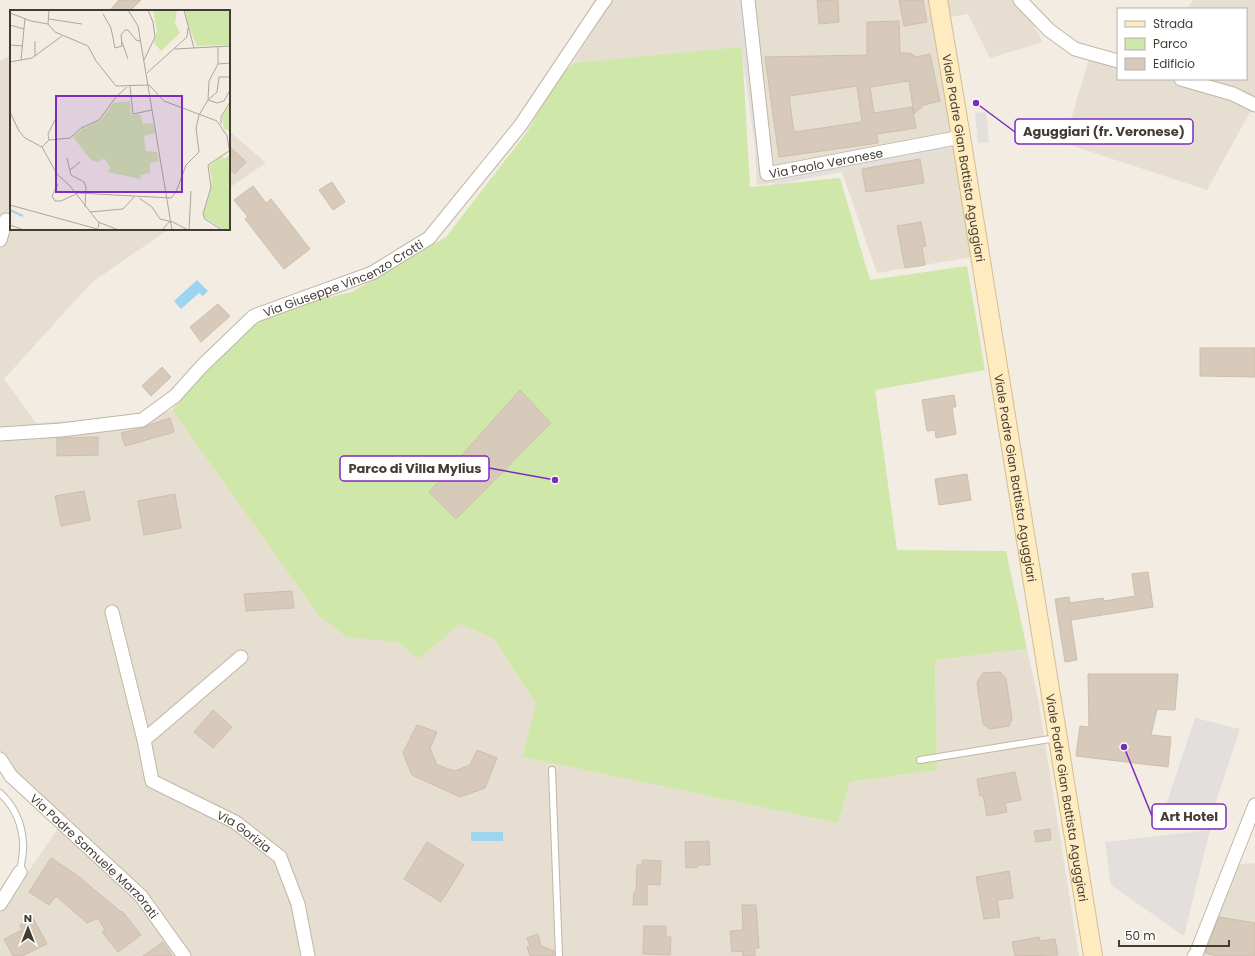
<svg xmlns="http://www.w3.org/2000/svg" width="1255" height="956" font-family="Poppins,sans-serif">
	<rect width="100%" height="100%" fill="#f2ece3"/>
	<g fill="#e6ded1">
		<polygon points="611,0 1015,0 1028,16 1043,42 990,58 968,14 935,20 972,257 877,273 842,172 757,185 755,147 742,48 573,63"/>
		<polygon points="1193,0 1255,0 1255,103 1207,190 1064,143 1090,55 1118,62 1118,79 1246,79 1246,9 1187,9"/>
		<polygon points="11,55 11,229 169,229 91,283 4,379 36,423 136,417 172,410 319,616 347,636 397,642 419,659 460,624 494,639 536,704 522,757 838,823 850,782 937,770 935,660 1027,649 1038,699 1079,956 0,956 0,913 61,824 0,754 0,61"/>
		<polygon points="229,131 266,163 229,188"/>
		<polygon points="1255,863 1255,956 1201,956 1237,864"/>
	</g>
	<polygon fill="#d0e7aa" points="742,47 750,187 840,178 870,280 967,266 985,370 875,390 897,550 1006,551 1027,649 935,660 937,770 850,782 838,823 522,757 536,704 494,639 460,624 419,659 397,642 347,637 319,616 172,410 233,340 267,317 315,301 352,292 446,237 527,132 557,80 573,63"/>
	<g fill="#e2dfdc">
		<polygon points="735,0 742,0 761,146 755,147"/>
		<polygon points="986,112 989,142 978,143 975,113"/>
		<polygon points="945,142 946,151 774,185 772,176"/>
		<polygon points="1195,718 1240,729 1212,814 1162,817"/>
		<polygon points="1210,830 1184,936 1111,885 1105,842"/>
	</g>
	<g fill="#9dd5f1">
		<polygon points="197,280 208,291 203,296 199,293 181,309 174,301"/>
		<rect x="471" y="832" width="32" height="9"/>
	</g>
	<g fill="#d7cabb" stroke="#cebeab" fill-rule="evenodd">
		<polygon points="119,0 141,0 130,11 109,11"/>
		<polygon points="817,0 838,0 839,22 819,24"/>
		<polygon points="899,0 923,0 927,22 904,26"/>
		<path d="M899 21 900 53H910L916 57 930 54 940 101 924 105 914 114 909 81 870 87 874 113 912 107 916 128 877 134 878 143 779 157 765 57 867 55V22ZM857 86 862 122 794 132 789 96Z"/>
		<polygon points="229,146 246,162 235,174 229,168"/>
		<polygon points="920,159 924,183 866,192 862,169"/>
		<polygon points="332,182 345,202 333,210 319,190"/>
		<polygon points="253,186 266,203 271,199 310,249 284,269 245,219 248,217 234,200"/>
		<polygon points="921,222 926,246 922,247 925,265 905,268 897,226"/>
		<polygon points="218,304 230,316 201,342 190,327"/>
		<polygon points="1200,348 1255,348 1255,377 1200,376"/>
		<polygon points="162,367 171,377 151,396 142,386"/>
		<polygon points="520,390 551,423 456,519 429,492"/>
		<polygon points="954,395 956,407 952,407 956,434 936,438 935,430 927,431 922,400"/>
		<polygon points="170,418 174,432 125,446 121,433 143,428 149,425"/>
		<polygon points="98,437 98,455 57,456 57,438"/>
		<polygon points="967,474 971,500 939,505 935,479"/>
		<polygon points="84,491 90,520 61,526 55,496"/>
		<polygon points="175,494 181,528 144,535 138,501"/>
		<polygon points="1148,572 1153,607 1071,620 1077,660 1065,662 1055,599 1069,597 1070,603 1103,598 1104,601 1135,596 1132,574"/>
		<polygon points="292,591 294,608 246,611 244,594"/>
		<polygon points="1000,672 1006,679 1012,719 1009,726 990,729 983,724 977,683 983,673"/>
		<polygon points="1088,674 1178,674 1175,710 1157,709 1151,735 1171,737 1168,767 1076,756 1080,726 1089,727"/>
		<polygon points="213,710 232,727 213,748 194,732"/>
		<polygon points="417,725 437,732 430,748 437,765 455,771 470,765 477,750 497,758 485,788 460,797 412,775 403,753"/>
		<polygon points="1015,772 1021,800 1005,803 1007,812 987,816 983,795 980,796 977,779"/>
		<polygon points="1050,829 1051,840 1036,842 1034,831"/>
		<polygon points="709,841 710,865 698,865 698,867 686,868 685,842"/>
		<polygon points="427,842 464,865 441,902 404,879"/>
		<polygon points="51,858 78,876 121,912 122,911 141,935 118,952 102,932 105,930 98,918 87,923 56,896 49,905 29,892"/>
		<polygon points="642,860 661,861 660,885 647,884 647,905 633,905 634,892 636,892 637,865 642,865"/>
		<polygon points="1009,871 1013,898 997,900 1000,917 984,919 976,877"/>
		<polygon points="742,905 756,905 759,948 755,948 755,956 743,956 742,951 732,952 730,931 743,930"/>
		<polygon points="1219,917 1255,923 1255,956 1217,956 1205,953"/>
		<polygon points="33,918 47,944 22,956 13,956 4,939 22,930 20,925"/>
		<polygon points="644,926 666,926 666,937 671,937 670,955 643,954"/>
		<polygon points="538,934 541,946 554,951 554,956 530,956 527,947 530,946 527,938"/>
		<polygon points="1039,937 1040,941 1055,939 1058,955 1015,956 1012,942"/>
		<polygon points="163,942 172,956 143,956"/>
	</g>
	<g fill="none" stroke-linecap="round" stroke-linejoin="round">
		<g stroke="#c0b6a8" stroke-width="8">
			<g id="lane">
				<polyline points="920,760 1056,738"/>
				<polyline points="552,770 559,956"/>
				<path d="M0 793C14 806 22 824 23 843 24 852 21 863 20 872"/>
			</g>
		</g>
		<g stroke="#c0b6a8" stroke-width="15">
			<g id="street">
				<path id="s1" d="M748 0 767 174 961 137"/>
				<polyline points="1020,0 1049,30 1075,49 1118,61"/>
				<polyline points="1181,79 1233,94 1255,105"/>
				<polyline points="0,240 6,220"/>
				<path id="s2" d="M0 434 61 430 142 420 175 396 202 366 254 316 372 273 429 238 520 126 601 5 605 0"/>
				<path id="s3" d="M112 612 144 740 152 781 235 822 280 857 298 904 308 956"/>
				<polyline points="144,740 241,657"/>
				<path id="s4" d="M0 759 11 776 141 896 184 956"/>
				<polyline points="0,904 20,872"/>
				<polyline points="1194,956 1196,954 1255,805"/>
			</g>
		</g>
		<g stroke="#d3bd91" stroke-width="20">
			<g id="secondary">
				<path id="s5" d="M938 0 961 137 1093 956"/>
			</g>
		</g>
		<use href="#lane" stroke="#fff" stroke-width="6"/>
		<use href="#street" stroke="#fff" stroke-width="13"/>
		<use href="#secondary" stroke="#ffebc0" stroke-width="18"/>
	</g>
	<g text-anchor="middle" dominant-baseline="central" stroke-width="3.5" stroke-linejoin="round" paint-order="stroke">
		<g font-size="12" fill="#443c33" stroke="#fff">
			<text stroke="none"><textPath href="#s5" startOffset="160">Viale Padre Gian Battista Aguggiari</textPath></text>
			<text stroke="none"><textPath href="#s1" startOffset="235">Via Paolo Veronese</textPath></text>
			<text stroke="none"><textPath href="#s2" startOffset="393">Via Giuseppe Vincenzo Crotti</textPath></text>
			<text stroke="none"><textPath href="#s5" startOffset="484">Viale Padre Gian Battista Aguggiari</textPath></text>
			<text stroke="none"><textPath href="#s5" startOffset="808">Viale Padre Gian Battista Aguggiari</textPath></text>
			<text stroke="none"><textPath href="#s3" startOffset="279">Via Gorizia</textPath></text>
			<text stroke="none"><textPath href="#s4" startOffset="136">Via Padre Samuele Marzorati</textPath></text>
		</g>
	</g>
	<g transform="translate(10 10)">
		<rect width="220" height="220" fill="#f2ece3"/>
		<path d="M143 0H167L165 13 170 23 151 41 144 33 147 20ZM175 0H220V35L187 36 177 12ZM120 91 121 105 130 104 133 114 143 113 145 123 134 126 136 141 147 142 149 151 140 153V163L131 165 130 169 98 162 100 157 95 150 92 149 88 152 81 150 63 127 73 118 91 110 103 93ZM220 93V121L214 119 212 107ZM220 145V220H214L194 207V201L201 180 202 168 199 156 212 146 214 149Z" fill="#d0e7aa"/>
		<path fill="none" stroke="#9dd5f1" stroke-width="2" d="M0 200 13 206"/>
		<path fill="none" stroke="#aca69d" stroke-width="1" d="M118 0 128 16 162 220M174 0 184 38M0 3 21 11 38 14 45 22 78 36 86 51 106 76 139 75 154 91 207 111 217 126 220 144M93 4 101 18 105 38 112 36 111 25 115 20H118L126 30 130 31M39 9 72 14M38 14 39 0M0 15 14 19M112 32 118 49M0 35 13 36M165 39 220 36M25 46V31M11 50 15 8M134 50 145 27 143 12 138 0M0 52 22 48 52 26M208 54 220 53M137 63 177 27 178 18M220 67H209L207 82 198 90 207 93 214 91 220 80M120 76 123 104 142 100M0 102 9 121 15 128 32 137 47 164 60 176 89 213 88 218M211 114V107L220 92M39 130 38 124 46 108M32 137 39 130 60 128 71 118 89 110 106 87 117 77M57 148 61 165 74 172 76 177 75 197M60 160 70 152M48 174 42 186 45 191H51L68 183 161 188 166 182 176 155 189 142 186 118 189 105 198 90 199 71 208 54V37M129 188 142 197 150 209 163 212 178 220M0 195 91 220M80 202 113 199 124 187M88 212 109 220M0 215 14 220M152 220 160 211M179 220 181 181M212 220 195 209 193 204 201 177 198 155 219 141"/>
		<path fill="#7b2cbf" fill-opacity="0.15" stroke="#7b2cbf" stroke-width="2" d="M46 86H172V182H46Z"/>
		<rect width="220" height="220" fill="none" stroke="#443c33" stroke-width="2"/>
	</g>
	<path fill="none" stroke="#7b2cbf" stroke-width="1.5" d="M976 103L1015 132M555 480L489 468M1124 747L1152 816"/>
	<g fill="#7b2cbf" stroke="#fff" stroke-width="1.5">
		<circle cx="976" cy="103" r="4"/>
		<circle cx="555" cy="480" r="4"/>
		<circle cx="1124" cy="747" r="4"/>
	</g>
	<g fill="#fff" stroke="#7b2cbf" stroke-width="1.5">
		<rect x="1015" y="119" width="178" height="25" rx="4"/>
		<rect x="340" y="456" width="149" height="25" rx="4"/>
		<rect x="1152" y="804" width="74" height="25" rx="4"/>
	</g>
	<g font-size="13" text-anchor="middle" font-weight="bold" fill="#443c33">
		<text x="1104" y="136">Aguggiari (fr. Veronese)</text>
		<text x="415" y="473">Parco di Villa Mylius</text>
		<text x="1189" y="821">Art Hotel</text>
	</g>
	<rect x="1117" y="8" width="130" height="72" fill="#ffffff" stroke="#b4b1ad"/>
	<rect x="1125" y="21" width="20" height="6" fill="#ffebc0" stroke="#b4b1ad"/>
	<text x="1153" y="28" font-size="12" fill="#443c33">Strada</text>
	<rect x="1125" y="38" width="20" height="12" fill="#d0e7aa" stroke="#b4b1ad"/>
	<text x="1153" y="48" font-size="12" fill="#443c33">Parco</text>
	<rect x="1125" y="58" width="20" height="12" fill="#d7cabb" stroke="#b4b1ad"/>
	<text x="1153" y="68" font-size="12" fill="#443c33">Edificio</text>
	<g transform="translate(28 928)" stroke="#ffffff" stroke-width="3" paint-order="stroke">
	<path d="M0-3L7 15L0 10L-7 15Z" fill="#443c33"/>
	<text y="-6" font-size="11" font-weight="bold" text-anchor="middle" fill="#443c33">N</text>
	</g>
	<path d="M1119 940v6h110v-6" fill="none" stroke="#443c33" stroke-width="2"/>
	<text x="1125" y="940" font-size="12" fill="#443c33" stroke="#ffffff" stroke-width="3" paint-order="stroke">50 m</text>
</svg>
